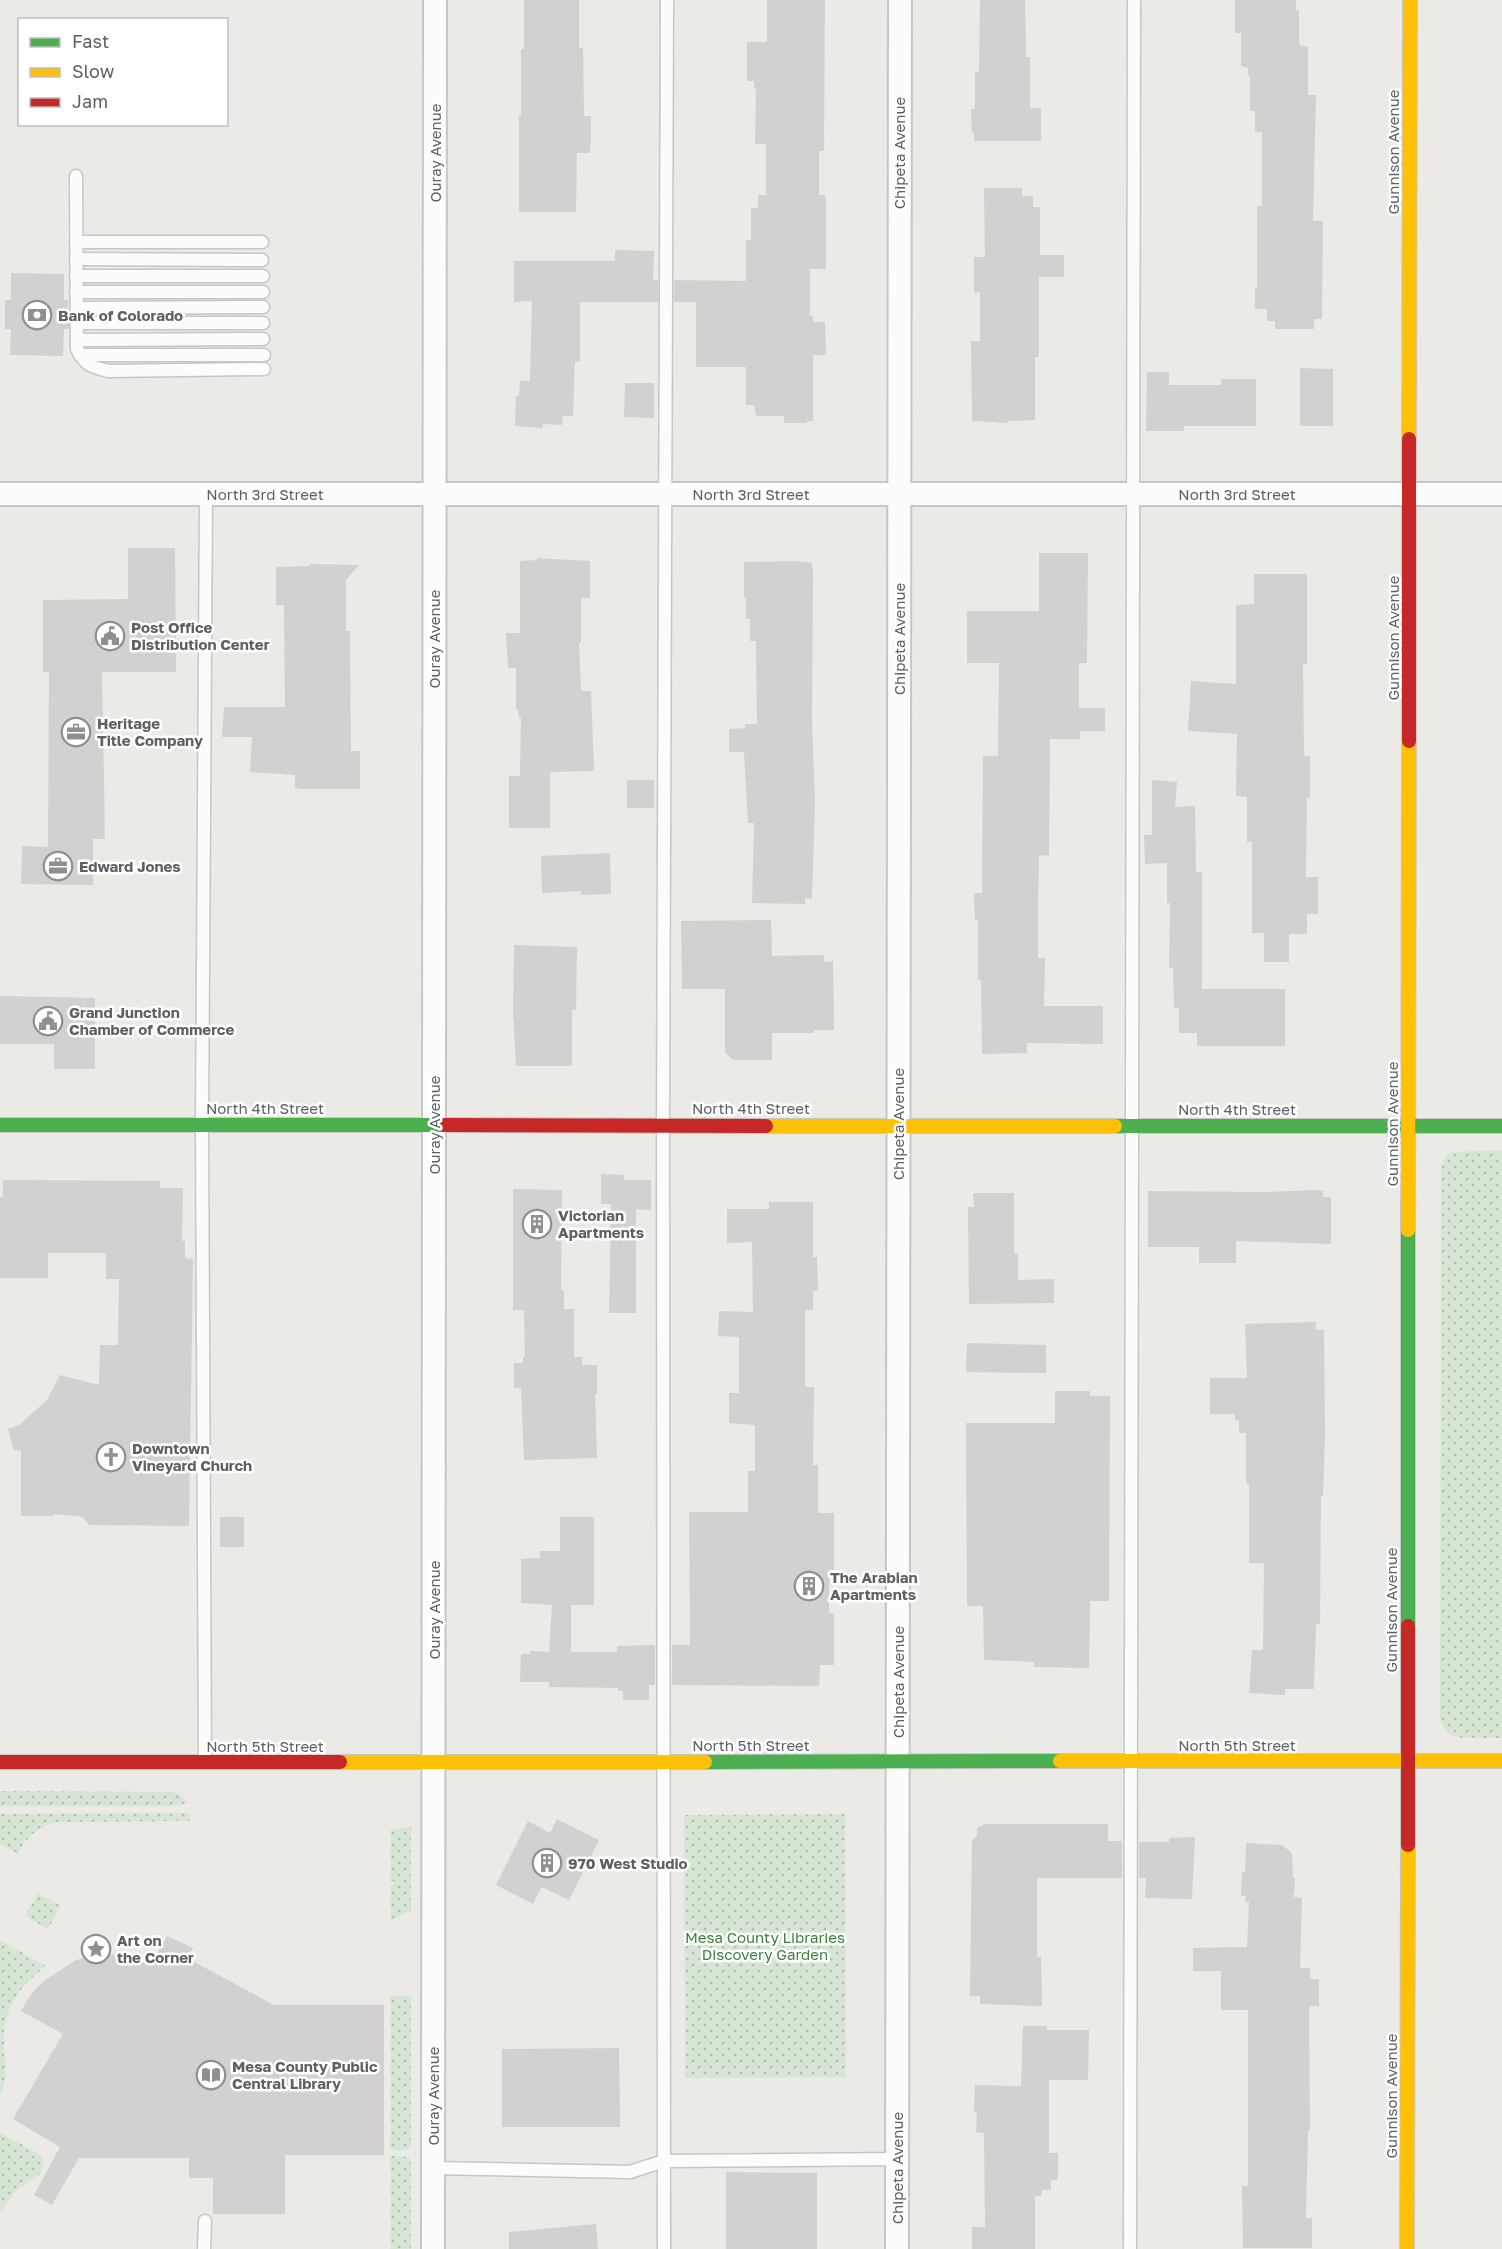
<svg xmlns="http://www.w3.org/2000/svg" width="1502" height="2249" font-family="'Golos Text',sans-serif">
	<defs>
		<pattern id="green-dots" width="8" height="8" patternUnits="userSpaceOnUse" patternTransform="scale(1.5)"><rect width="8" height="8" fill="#d7e6d4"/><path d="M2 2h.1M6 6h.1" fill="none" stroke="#b2beb0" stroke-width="1.8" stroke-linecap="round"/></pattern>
	</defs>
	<rect width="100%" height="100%" fill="#ebeae7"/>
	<g fill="url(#green-dots)">
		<polygon points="1502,1150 1502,1738 1463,1738 1448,1734 1440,1720 1441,1169 1446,1155 1451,1152"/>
		<polygon points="0,1791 173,1792 179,1794 188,1803 172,1806 0,1806"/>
		<path d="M182 1813H190V1821L57 1822C39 1826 25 1837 18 1854L0 1844V1814Z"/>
		<polygon points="845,1814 846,2077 685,2078 684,1815"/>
		<polygon points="411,1827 411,1911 390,1921 390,1885 394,1885 394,1881 390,1881 390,1830"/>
		<polygon points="38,1893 61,1906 48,1929 25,1916"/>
		<path d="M0 1940 46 1966C22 1983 3 2009 4 2040 4 2060 9 2077 0 2096Z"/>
		<polygon points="390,1996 411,1996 411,2147 404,2150 390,2150"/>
		<polygon points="0,2133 38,2153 44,2161 40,2174 16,2191 0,2212"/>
		<polygon points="390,2156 403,2156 411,2159 411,2249 390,2249"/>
	</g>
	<g fill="#d2d1d0">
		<polygon points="524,0 579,0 579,48 583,48 584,116 591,116 591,138 590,153 577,153 576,212 519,212 519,115 521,115 521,49 524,49"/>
		<polygon points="767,0 825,0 824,151 819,151 819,195 825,195 826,200 826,269 810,269 810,316 813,316 813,322 825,322 826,355 813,355 813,421 807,421 807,423 784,423 784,416 756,416 754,405 746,405 746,367 696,367 696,302 674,302 674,280 746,281 746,240 751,240 751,208 758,208 758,195 766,195 766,144 755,144 756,89 754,89 754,81 747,81 747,42 767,42"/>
		<polygon points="980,0 1025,0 1026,57 1030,57 1030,108 1041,108 1041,141 974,141 974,133 972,133 971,109 975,109 975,72 979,72"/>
		<polygon points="1235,0 1296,0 1296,10 1299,10 1299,43 1301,46 1308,46 1308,95 1316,95 1313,221 1323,221 1322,319 1314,319 1314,329 1275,329 1275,321 1267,321 1267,309 1255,309 1255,287 1257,287 1257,206 1262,206 1262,132 1255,132 1255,111 1250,111 1250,76 1248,76 1248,68 1241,66 1241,33 1235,33"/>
		<polygon points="984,188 1022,188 1022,196 1033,196 1033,207 1040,207 1040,255 1064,255 1064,277 1039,277 1039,357 1035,357 1035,420 1008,421 1008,423 972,421 971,341 980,341 980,292 974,293 974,257 985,257"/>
		<polygon points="615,250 654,251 653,280 658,280 658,302 580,302 580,362 575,362 573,416 563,416 562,425 543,424 542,428 515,426 516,396 519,396 520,381 530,381 532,301 514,302 514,261 615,261"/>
		<polygon points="11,273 64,274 64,300 68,300 69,329 64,329 63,356 10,355 11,329 5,329 5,300 11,300"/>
		<polygon points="1300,368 1333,369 1333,426 1300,426"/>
		<polygon points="1147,372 1169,372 1169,385 1221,385 1221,379 1256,379 1256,426 1184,426 1184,431 1146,431"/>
		<polygon points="625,383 654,383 654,418 624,417"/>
		<polygon points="128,548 175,548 176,672 102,672 105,839 93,839 93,885 21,884 22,846 48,847 49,672 43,672 43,600 128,599"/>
		<polygon points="1039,553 1088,553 1087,663 1079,663 1079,708 1105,708 1105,731 1080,731 1080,739 1050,739 1049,855 1039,856 1038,914 1038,958 1045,958 1044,1006 1103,1006 1103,1044 1027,1043 1027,1053 982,1054 981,980 978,980 978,920 975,920 974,893 982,893 983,756 998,756 999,663 967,663 967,611 1039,611"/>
		<polygon points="537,558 590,561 590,598 581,598 581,643 579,643 581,691 591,691 594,771 550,772 550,828 509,828 509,776 520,776 521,718 519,718 518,709 516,709 516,668 508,668 506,633 520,633 520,561 537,560"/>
		<polygon points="796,561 812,563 813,571 812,722 815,802 812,899 805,898 805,904 752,903 754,823 748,823 744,752 729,752 729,729 745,728 745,724 757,724 756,641 750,641 750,619 746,619 746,597 744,597 744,562"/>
		<polygon points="310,564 359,565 346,580 346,631 350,631 351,751 360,751 360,789 303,789 295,788 295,775 250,772 252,737 222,737 224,707 285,707 284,605 276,605 276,567 310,566"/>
		<polygon points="1254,574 1307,574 1307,664 1303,664 1304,756 1310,756 1310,798 1307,798 1306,877 1318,877 1318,914 1307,914 1307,934 1289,934 1289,962 1264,962 1264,933 1252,933 1252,842 1247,842 1247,797 1236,796 1237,734 1188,731 1191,681 1236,684 1236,605 1254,604"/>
		<rect x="627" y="780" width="27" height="28"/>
		<polygon points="1152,780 1177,782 1175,807 1195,806 1196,872 1202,872 1202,989 1285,989 1285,1046 1197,1046 1197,1033 1179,1033 1179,1008 1174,1008 1173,968 1169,968 1170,903 1167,903 1167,863 1145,864 1144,835 1152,835"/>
		<polygon points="610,853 611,894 581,895 581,891 542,893 541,856"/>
		<polygon points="771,920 772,956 824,955 824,962 833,961 834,1030 814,1030 814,1033 772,1033 772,1060 733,1060 725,1052 725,989 682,989 681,921"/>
		<polygon points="514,945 577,947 576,1010 572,1010 572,1066 516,1066 513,1013"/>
		<polygon points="0,996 95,998 95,1069 54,1069 54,1044 0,1044"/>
		<polygon points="601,1174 624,1175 624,1180 651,1180 651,1210 636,1209 636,1313 609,1313 611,1204 601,1204"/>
		<polygon points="3,1180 160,1181 160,1188 183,1188 182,1241 185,1241 185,1258 193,1259 189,1526 89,1525 83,1517 55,1514 53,1516 21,1516 21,1450 14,1451 8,1429 19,1425 47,1400 60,1375 99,1385 100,1345 118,1345 119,1279 106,1279 106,1253 48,1253 48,1278 0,1278 0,1197 3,1197"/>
		<polygon points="513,1189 562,1190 561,1290 564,1290 564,1309 574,1309 574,1357 582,1357 582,1365 597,1365 597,1394 595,1394 597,1458 524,1460 521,1388 514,1388 514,1363 523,1363 523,1357 525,1357 524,1310 513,1310"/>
		<polygon points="1318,1190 1323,1191 1323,1197 1331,1197 1331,1244 1236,1241 1236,1263 1199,1263 1199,1247 1148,1247 1148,1191 1262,1192"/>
		<polygon points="973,1193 1014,1193 1014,1253 1018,1253 1018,1280 1054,1279 1054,1303 969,1304 968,1207 974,1207"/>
		<polygon points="769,1202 813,1202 813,1257 817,1257 818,1291 813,1291 813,1310 805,1310 805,1387 814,1387 813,1465 818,1465 818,1513 834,1513 834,1570 829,1570 829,1613 834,1613 834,1665 820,1665 819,1686 672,1685 672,1645 690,1645 689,1512 748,1512 748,1471 755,1471 755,1425 729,1423 729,1393 739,1393 739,1337 718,1336 719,1311 753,1312 752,1242 727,1243 727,1209 769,1209"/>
		<polygon points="1316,1322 1316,1330 1324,1330 1325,1435 1323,1496 1321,1496 1320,1624 1316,1624 1314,1689 1285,1689 1285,1695 1249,1693 1252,1650 1263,1650 1264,1563 1249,1563 1249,1484 1246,1484 1246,1433 1239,1433 1239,1420 1235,1420 1235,1414 1210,1414 1210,1378 1247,1378 1245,1324"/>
		<polygon points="967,1343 1046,1345 1046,1373 966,1372"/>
		<polygon points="1055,1391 1090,1391 1090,1396 1110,1396 1109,1601 1090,1601 1089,1668 1034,1667 1034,1662 984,1660 983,1606 967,1606 966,1423 1055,1423"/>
		<rect x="220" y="1517" width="24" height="30"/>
		<polygon points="560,1517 594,1517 594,1605 571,1605 571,1652 617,1652 617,1646 655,1645 655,1685 649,1685 649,1700 623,1700 623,1691 618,1691 618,1688 549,1687 549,1682 520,1682 521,1654 530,1654 530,1651 549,1652 552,1605 521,1603 521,1559 540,1558 540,1551 560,1551"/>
		<polygon points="557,1819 599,1840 569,1900 542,1887 533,1904 496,1885 528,1821 550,1833"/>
		<polygon points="985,1824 1108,1824 1108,1841 1122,1841 1122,1878 1037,1878 1037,1957 1041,1957 1042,2006 980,2004 980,1996 970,1996 972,1841 977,1835 977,1828"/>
		<polygon points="1195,1837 1192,1899 1145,1898 1146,1878 1139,1878 1139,1842 1169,1842 1169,1838"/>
		<polygon points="1246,1843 1282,1845 1292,1853 1293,1878 1295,1878 1294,1897 1302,1898 1300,1968 1310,1968 1310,1979 1319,1979 1319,2006 1310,2006 1309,2010 1310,2130 1308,2130 1306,2214 1306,2218 1312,2218 1312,2248 1243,2248 1242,2186 1248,2186 1248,2010 1221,2010 1221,1971 1193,1971 1193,1948 1247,1947 1249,1902 1245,1902 1246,1896 1241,1896 1242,1872 1245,1872"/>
		<polygon points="167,1936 193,1948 187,1958 274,2005 384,2005 384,2155 285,2155 285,2214 213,2214 213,2178 189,2178 189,2158 79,2158 52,2205 34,2195 60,2147 13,2119 63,2034 21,2011 32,1993 45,1980 76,1960 93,1956 111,1954 151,1964"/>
		<polygon points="1023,2026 1047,2026 1047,2030 1089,2030 1088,2080 1049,2080 1049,2153 1058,2153 1058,2180 1051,2180 1051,2190 1042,2190 1042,2196 1035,2196 1035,2249 972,2249 972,2227 985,2227 984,2133 976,2132 977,2112 974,2112 975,2085 1021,2086"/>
		<polygon points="619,2048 620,2127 502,2127 502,2049"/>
		<polygon points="726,2172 817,2173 817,2249 726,2249"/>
		<polygon points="596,2224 598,2249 509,2249 509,2232"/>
	</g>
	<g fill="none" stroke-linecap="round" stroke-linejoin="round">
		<g stroke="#c6c6c6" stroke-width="15">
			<g id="lane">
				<path d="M76 176 77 349C85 365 90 366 108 371L264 369"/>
				<polyline points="76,242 262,242"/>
				<polyline points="76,259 262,260"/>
				<polyline points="76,276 263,276"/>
				<polyline points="76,292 263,292"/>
				<polyline points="77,308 263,307"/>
				<polyline points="77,323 263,323"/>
				<polyline points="77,340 263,339"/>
				<polyline points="80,355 264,355"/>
				<polyline points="205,1761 202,1124 206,494"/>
				<polyline points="433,2168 630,2172 664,2161 897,2159"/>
				<polyline points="204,2249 205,2221"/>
				<polyline points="664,2249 663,1124 667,0"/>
				<polyline points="1130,2249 1134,0"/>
			</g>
		</g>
		<g stroke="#c6c6c6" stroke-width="26">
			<g id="street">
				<polyline points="0,494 1502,494"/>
				<polyline points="433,2249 435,0"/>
				<polyline points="897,2249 900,0"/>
			</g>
		</g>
		<g stroke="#c8c8c8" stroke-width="16">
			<g id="fast">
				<polyline points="0,1125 444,1125"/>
				<polyline points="1115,1126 1502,1126"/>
				<polyline points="1408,1626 1408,1230"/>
				<polyline points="705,1762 1060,1761"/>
			</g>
		</g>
		<g stroke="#c8c8c8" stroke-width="16">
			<g id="slow">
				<polyline points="1409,439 1410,0"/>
				<polyline points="766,1126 1115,1126"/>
				<polyline points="1408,1230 1409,741"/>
				<polyline points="1060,1761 1502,1761"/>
				<polyline points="340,1762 705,1762"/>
				<polyline points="1407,2249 1408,1845"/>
			</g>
		</g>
		<g stroke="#c8c8c8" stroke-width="16">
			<g id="jam">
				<polyline points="1409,741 1409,439"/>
				<polyline points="444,1125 766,1126"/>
				<polyline points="0,1762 340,1762"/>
				<polyline points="1408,1845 1408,1626"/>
			</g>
		</g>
		<use href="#lane" stroke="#fcfcfb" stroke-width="12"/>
		<use href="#street" stroke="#fcfcfb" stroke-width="22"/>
		<use href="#fast" stroke="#4caf50" stroke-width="14"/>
		<use href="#slow" stroke="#ffc107" stroke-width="14"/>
		<use href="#jam" stroke="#c62828" stroke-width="14"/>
	</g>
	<defs>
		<g id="bank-ring" transform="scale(1.5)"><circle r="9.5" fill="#fff" stroke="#8f9092" stroke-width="1.5"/><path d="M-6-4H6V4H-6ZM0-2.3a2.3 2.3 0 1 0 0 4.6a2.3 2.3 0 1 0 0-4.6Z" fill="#8f9092"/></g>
		<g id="civic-ring" transform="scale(1.5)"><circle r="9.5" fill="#fff" stroke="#8f9092" stroke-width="1.5"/><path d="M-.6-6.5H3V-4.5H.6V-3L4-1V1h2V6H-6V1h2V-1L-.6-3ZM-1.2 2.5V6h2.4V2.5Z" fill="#8f9092"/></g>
		<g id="office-ring" transform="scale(1.5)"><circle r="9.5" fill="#fff" stroke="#8f9092" stroke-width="1.5"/><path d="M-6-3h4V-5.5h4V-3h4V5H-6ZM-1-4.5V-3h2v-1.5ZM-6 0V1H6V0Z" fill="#8f9092"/></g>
		<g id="building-ring" transform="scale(1.5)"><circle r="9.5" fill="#fff" stroke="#8f9092" stroke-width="1.5"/><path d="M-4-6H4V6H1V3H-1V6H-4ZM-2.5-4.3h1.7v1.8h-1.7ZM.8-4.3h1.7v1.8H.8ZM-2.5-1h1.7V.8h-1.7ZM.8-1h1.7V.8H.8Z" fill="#8f9092"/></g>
		<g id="church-ring" transform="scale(1.5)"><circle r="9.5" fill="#fff" stroke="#8f9092" stroke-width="1.5"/><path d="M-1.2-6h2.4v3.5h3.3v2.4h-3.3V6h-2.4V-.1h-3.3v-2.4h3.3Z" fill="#8f9092"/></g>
		<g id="sight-ring" transform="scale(1.5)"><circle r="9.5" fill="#fff" stroke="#8f9092" stroke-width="1.5"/><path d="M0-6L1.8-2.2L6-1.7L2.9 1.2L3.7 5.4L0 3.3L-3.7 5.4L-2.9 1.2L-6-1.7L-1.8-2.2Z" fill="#8f9092"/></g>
		<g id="library-ring" transform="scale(1.5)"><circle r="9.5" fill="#fff" stroke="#8f9092" stroke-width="1.5"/><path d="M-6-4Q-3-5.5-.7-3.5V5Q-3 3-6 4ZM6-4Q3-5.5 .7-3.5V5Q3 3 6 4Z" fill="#8f9092"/></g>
	</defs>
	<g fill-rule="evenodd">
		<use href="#bank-ring" x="37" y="315"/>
		<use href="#civic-ring" x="110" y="636"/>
		<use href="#office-ring" x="76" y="732"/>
		<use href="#office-ring" x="58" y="866"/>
		<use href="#civic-ring" x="48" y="1021"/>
		<use href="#building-ring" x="537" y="1224"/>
		<use href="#church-ring" x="111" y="1457"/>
		<use href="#building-ring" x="809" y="1586"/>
		<use href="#building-ring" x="547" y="1863"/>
		<use href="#sight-ring" x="96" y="1949"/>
		<use href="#library-ring" x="211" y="2075"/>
	</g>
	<g text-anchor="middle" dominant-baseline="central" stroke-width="5" stroke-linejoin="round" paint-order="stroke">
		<g font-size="15" fill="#5d6064" stroke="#fff">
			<text transform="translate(1393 152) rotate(-90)">Gunnison Avenue</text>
			<text transform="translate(435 153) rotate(-90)">Ouray Avenue</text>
			<text transform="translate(899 153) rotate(-90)">Chipeta Avenue</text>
			<text x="265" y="494">North 3rd Street</text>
			<text x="751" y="494">North 3rd Street</text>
			<text x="1237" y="494">North 3rd Street</text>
			<text transform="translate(1393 638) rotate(-90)">Gunnison Avenue</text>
			<text transform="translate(434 639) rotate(-90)">Ouray Avenue</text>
			<text transform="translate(899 639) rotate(-90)">Chipeta Avenue</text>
			<text x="265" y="1108">North 4th Street</text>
			<text x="751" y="1108">North 4th Street</text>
			<text x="1237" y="1109">North 4th Street</text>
			<text transform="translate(898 1124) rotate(-90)">Chipeta Avenue</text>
			<text transform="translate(1392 1124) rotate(-90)">Gunnison Avenue</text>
			<text transform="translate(434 1125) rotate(-90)">Ouray Avenue</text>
			<text transform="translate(434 1610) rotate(-90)">Ouray Avenue</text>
			<text transform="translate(1391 1610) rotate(-90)">Gunnison Avenue</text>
			<text transform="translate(898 1682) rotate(-90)">Chipeta Avenue</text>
			<text x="751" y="1745">North 5th Street</text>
			<text x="1237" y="1745">North 5th Street</text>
			<text x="265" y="1746">North 5th Street</text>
			<text transform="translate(433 2096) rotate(-90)">Ouray Avenue</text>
			<text transform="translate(1391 2096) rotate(-90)">Gunnison Avenue</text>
			<text transform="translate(897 2168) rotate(-90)">Chipeta Avenue</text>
		</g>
		<g font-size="15" font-weight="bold" fill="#5d6064" stroke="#fff" text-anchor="start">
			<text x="58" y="315">Bank of Colorado</text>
			<text x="131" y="627">Post Office<tspan x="131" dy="17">Distribution Center</tspan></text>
			<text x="97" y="723">Heritage<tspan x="97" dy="17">Title Company</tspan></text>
			<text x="79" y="866">Edward Jones</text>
			<text x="69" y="1012">Grand Junction<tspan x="69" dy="17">Chamber of Commerce</tspan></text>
			<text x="558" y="1215">Victorian<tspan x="558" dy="17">Apartments</tspan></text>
			<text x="132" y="1448">Downtown<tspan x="132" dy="17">Vineyard Church</tspan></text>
			<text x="830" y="1577">The Arabian<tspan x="830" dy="17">Apartments</tspan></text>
			<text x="568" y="1863">970 West Studio</text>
			<text x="117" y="1940">Art on<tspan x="117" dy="17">the Corner</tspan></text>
			<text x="232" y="2066">Mesa County Public<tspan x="232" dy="17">Central Library</tspan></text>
		</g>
		<g font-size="15" fill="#40813f" stroke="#fff">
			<text x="765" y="1937">Mesa County Libraries<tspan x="765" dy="17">Discovery Garden</tspan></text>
		</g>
	</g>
	<rect x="18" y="18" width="210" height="108" fill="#ffffff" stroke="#bebfc1" stroke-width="1.5"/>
	<rect x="30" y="38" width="30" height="9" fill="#4caf50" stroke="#bebfc1" stroke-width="1.5"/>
	<text x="72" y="48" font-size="18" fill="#5d6064">Fast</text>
	<rect x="30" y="68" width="30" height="9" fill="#ffc107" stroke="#bebfc1" stroke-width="1.5"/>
	<text x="72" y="78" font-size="18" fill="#5d6064">Slow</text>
	<rect x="30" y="98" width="30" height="9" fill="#c62828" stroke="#bebfc1" stroke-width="1.5"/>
	<text x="72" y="108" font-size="18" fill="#5d6064">Jam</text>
</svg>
